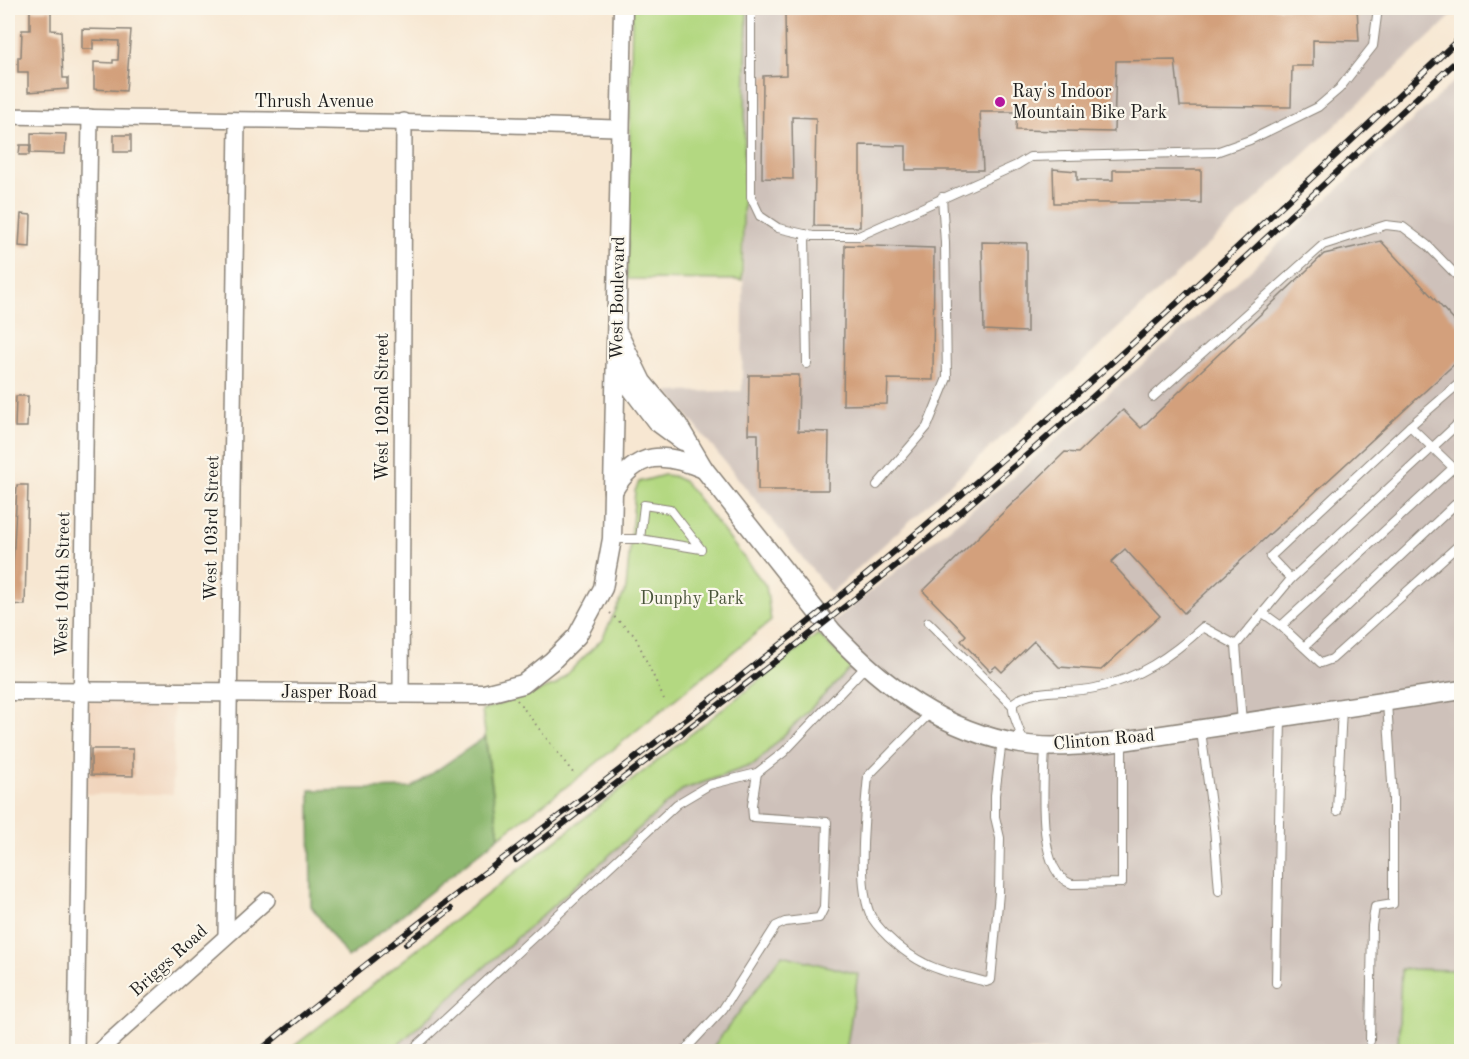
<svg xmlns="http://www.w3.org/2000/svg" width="1469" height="1059" font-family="'Old Standard TT',serif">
	<rect width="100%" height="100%" fill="#fbf7ec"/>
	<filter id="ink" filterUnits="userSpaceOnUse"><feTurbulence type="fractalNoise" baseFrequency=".0167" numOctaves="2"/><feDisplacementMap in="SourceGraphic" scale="12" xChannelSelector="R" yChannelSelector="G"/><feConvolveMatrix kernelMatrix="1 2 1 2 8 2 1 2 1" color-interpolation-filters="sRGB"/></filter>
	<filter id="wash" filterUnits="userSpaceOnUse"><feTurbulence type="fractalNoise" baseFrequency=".008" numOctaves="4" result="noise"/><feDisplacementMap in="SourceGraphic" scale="24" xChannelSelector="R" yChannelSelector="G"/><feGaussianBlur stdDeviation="1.35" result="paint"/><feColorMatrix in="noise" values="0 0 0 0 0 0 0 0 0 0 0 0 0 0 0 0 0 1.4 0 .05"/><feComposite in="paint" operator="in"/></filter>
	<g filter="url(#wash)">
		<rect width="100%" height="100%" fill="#f7e7d2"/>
		<g fill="#f1d5bd">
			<polygon points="8,8 10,8 9,108 8,108"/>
			<polygon points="8,580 9,580 12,684 8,684"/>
			<rect x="85" y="698" width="88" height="96"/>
		</g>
		<g fill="#cec1ba">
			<polygon points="747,8 1460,8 1049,394 831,593 668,392 742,391"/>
			<polygon points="1461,75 1461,970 1401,970 1398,1051 846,1051 858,974 782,955 710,1051 391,1052 682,790 756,764 851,667 818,634 1008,481 1246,274"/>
		</g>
		<g fill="#b3d881" stroke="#687a4e" stroke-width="1.5">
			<polygon points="632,8 747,8 742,280 627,279"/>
			<polygon points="664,475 673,476 685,482 766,586 771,621 583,774 499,837 482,710 556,685 602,639 626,589 635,491 639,482"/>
			<polygon points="818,634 852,667 755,764 682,790 391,1051 288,1051"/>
			<polygon points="782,955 858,974 846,1051 710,1051"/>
			<polygon points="1401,969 1461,970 1461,1051 1398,1051"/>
		</g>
		<polygon fill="#8eb86f" stroke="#556a46" stroke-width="1.5" points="485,737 499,837 348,958 311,906 310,790 411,788"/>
		<g id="blocks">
			<g fill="#d3a07c">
				<polygon points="825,8 1357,8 1359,41 1313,40 1313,66 1292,66 1291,107 1180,106 1175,60 1116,61 1114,132 1016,130 1017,112 980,112 983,170 906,170 906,146 860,145 860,227 814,226 816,118 792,117 793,179 762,178 763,76 786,75 785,14 825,13"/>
				<polygon points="30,10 51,10 51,30 61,31 63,78 68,78 68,89 28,92 28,72 18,72 18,57 21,57 22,30 30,30"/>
				<polygon points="82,29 131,30 126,91 94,89 94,62 113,63 113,60 118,60 119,41 93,40 93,49 82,49"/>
				<polygon points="31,133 66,134 65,154 31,153"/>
				<rect x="114" y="135" width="17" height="17"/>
				<polygon points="20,145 30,145 29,155 19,155"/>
				<polygon points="1053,169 1077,171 1077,180 1113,180 1113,170 1201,170 1201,203 1054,203"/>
				<polygon points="21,214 31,215 30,247 19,246"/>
				<polygon points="1381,241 1461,328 1461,358 1184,613 1125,549 1111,562 1160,616 1101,670 1059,667 1034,641 1002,672 996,666 990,671 961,641 966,635 923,591 1065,452 1078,453 1123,410 1141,428 1324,254"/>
				<polygon points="982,242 1027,243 1027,332 984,330"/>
				<polygon points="845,245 934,248 933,380 888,379 887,404 843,405"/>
				<polygon points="749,375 799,375 798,431 829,432 828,490 758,490 758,434 748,434"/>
				<polygon points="16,396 28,396 27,427 15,427"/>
				<polygon points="17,485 28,485 25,605 8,604 8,586 12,586"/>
				<polygon points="91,749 133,749 133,776 91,775"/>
			</g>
		</g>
	</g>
	<g filter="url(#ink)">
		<use href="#blocks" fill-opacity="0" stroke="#8a8277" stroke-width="1.5"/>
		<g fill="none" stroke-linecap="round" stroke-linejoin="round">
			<g stroke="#8a8277" stroke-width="10">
				<g id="service">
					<polyline points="751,8 751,197 760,216 778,228 813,236 859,236 1017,165 1030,157 1216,152 1250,140 1318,107 1339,89 1373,46 1378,8"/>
					<polyline points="805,234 807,364"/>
					<polyline points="1462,381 1410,426 1462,476"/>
					<polyline points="1153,397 1323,245 1386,225 1403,227 1427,245 1462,281"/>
					<polyline points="877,485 927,427 947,378 945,243 942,197"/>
					<polyline points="612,539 640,539 701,549 670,509 644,505 640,539"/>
					<polyline points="1291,579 1270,557 1410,426"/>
					<polyline points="1263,613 1281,626 1321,663 1332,659 1462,542"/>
					<polyline points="928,622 1013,706"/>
					<polyline points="1281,626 1453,468"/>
					<polyline points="1304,647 1462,498"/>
					<path d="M930 713 868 776C865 809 856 890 872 918 883 935 906 954 924 963 942 973 966 976 986 982L991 980 999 893 1000 838 995 817V795L1002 740"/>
					<polyline points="1242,723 1236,645 1291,579 1462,420"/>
					<polyline points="1201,731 1214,827 1219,891"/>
					<path d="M1023 743C1021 730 1011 715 1013 703 1034 687 1069 694 1095 688 1138 679 1171 656 1203 627L1236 645"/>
					<path d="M1045 747C1044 779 1035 873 1072 884L1122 883V741"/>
					<polyline points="1337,811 1342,708"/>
					<polyline points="1276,983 1281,717"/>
					<polyline points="1370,1041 1372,926 1375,907 1393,904 1393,799 1387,702"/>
					<polyline points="410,1052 677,804 709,785 757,773 784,752 866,666"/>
					<polyline points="683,1052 723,1009 776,926 785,922 819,918 824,908 827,822 753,817 752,805 757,773"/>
				</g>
			</g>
			<g stroke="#8a8277" stroke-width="18">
				<g id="minor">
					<path d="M8 116C212 120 416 121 620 128"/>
					<polyline points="401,693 404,121"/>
					<polyline points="226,936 237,121"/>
					<polyline points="76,1052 90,117"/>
					<polyline points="98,1052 267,900"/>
				</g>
			</g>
			<g stroke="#8a8277" stroke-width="21">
				<g id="tertiary">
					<path d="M619 335 642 382 678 425 704 469 832 631C884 687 945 732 1021 744 1050 749 1080 745 1109 743L1462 690"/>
					<polyline points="616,368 656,421 683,441"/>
					<path d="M613 491C637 450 664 452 704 469"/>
					<polyline points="8,691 484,694 523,684 552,661 577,636 603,588 612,539 623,8"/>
				</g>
			</g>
			<g stroke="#8a8277" stroke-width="2" stroke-dasharray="1.5 4.5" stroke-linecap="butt">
				<polyline points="610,613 635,636 664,699"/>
				<polyline points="517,700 574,774"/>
			</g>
			<use href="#service" stroke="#fff" stroke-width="8"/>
			<use href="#minor" stroke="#fff" stroke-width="15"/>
			<use href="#tertiary" stroke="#fff" stroke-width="18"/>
			<g stroke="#1c1c1c" stroke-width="6">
				<g id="rail">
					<path d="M516 860C666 745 818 632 963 510 1134 365 1297 208 1462 56"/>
					<polyline points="406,944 451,909"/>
					<path d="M258 1052C449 893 653 751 844 593 1059 418 1260 227 1462 36"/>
				</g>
			</g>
			<use href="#rail" stroke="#fbf7ec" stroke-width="4" stroke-dasharray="11" stroke-linecap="butt"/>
		</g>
	</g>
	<circle fill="#b5179e" stroke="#fbf7ec" stroke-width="2" cx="1000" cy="102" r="6"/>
	<g text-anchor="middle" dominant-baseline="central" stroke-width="4.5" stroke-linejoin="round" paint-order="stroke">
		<g font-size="18" fill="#1c1c1c" stroke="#fbf7ec" text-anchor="start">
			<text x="1012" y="92">Ray's Indoor<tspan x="1012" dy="21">Mountain Bike Park</tspan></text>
		</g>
		<g font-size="18" fill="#1c1c1c" stroke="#fbf7ec">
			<text x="314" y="102">Thrush Avenue</text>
			<text transform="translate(618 298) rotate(-89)">West Boulevard</text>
			<text transform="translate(383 407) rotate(-90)">West 102nd Street</text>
			<text transform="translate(212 528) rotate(-89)">West 103rd Street</text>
			<text transform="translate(63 584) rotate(-89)">West 104th Street</text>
			<text x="329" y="693">Jasper Road</text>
			<text transform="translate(1104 740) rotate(-5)">Clinton Road</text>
			<text transform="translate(169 961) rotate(-42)">Briggs Road</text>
		</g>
		<g font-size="18" fill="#49543a" stroke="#fbf7ec">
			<text x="692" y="599">Dunphy Park</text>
		</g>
	</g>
	<rect width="1469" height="1059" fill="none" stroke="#fbf7ec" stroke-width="30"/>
</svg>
